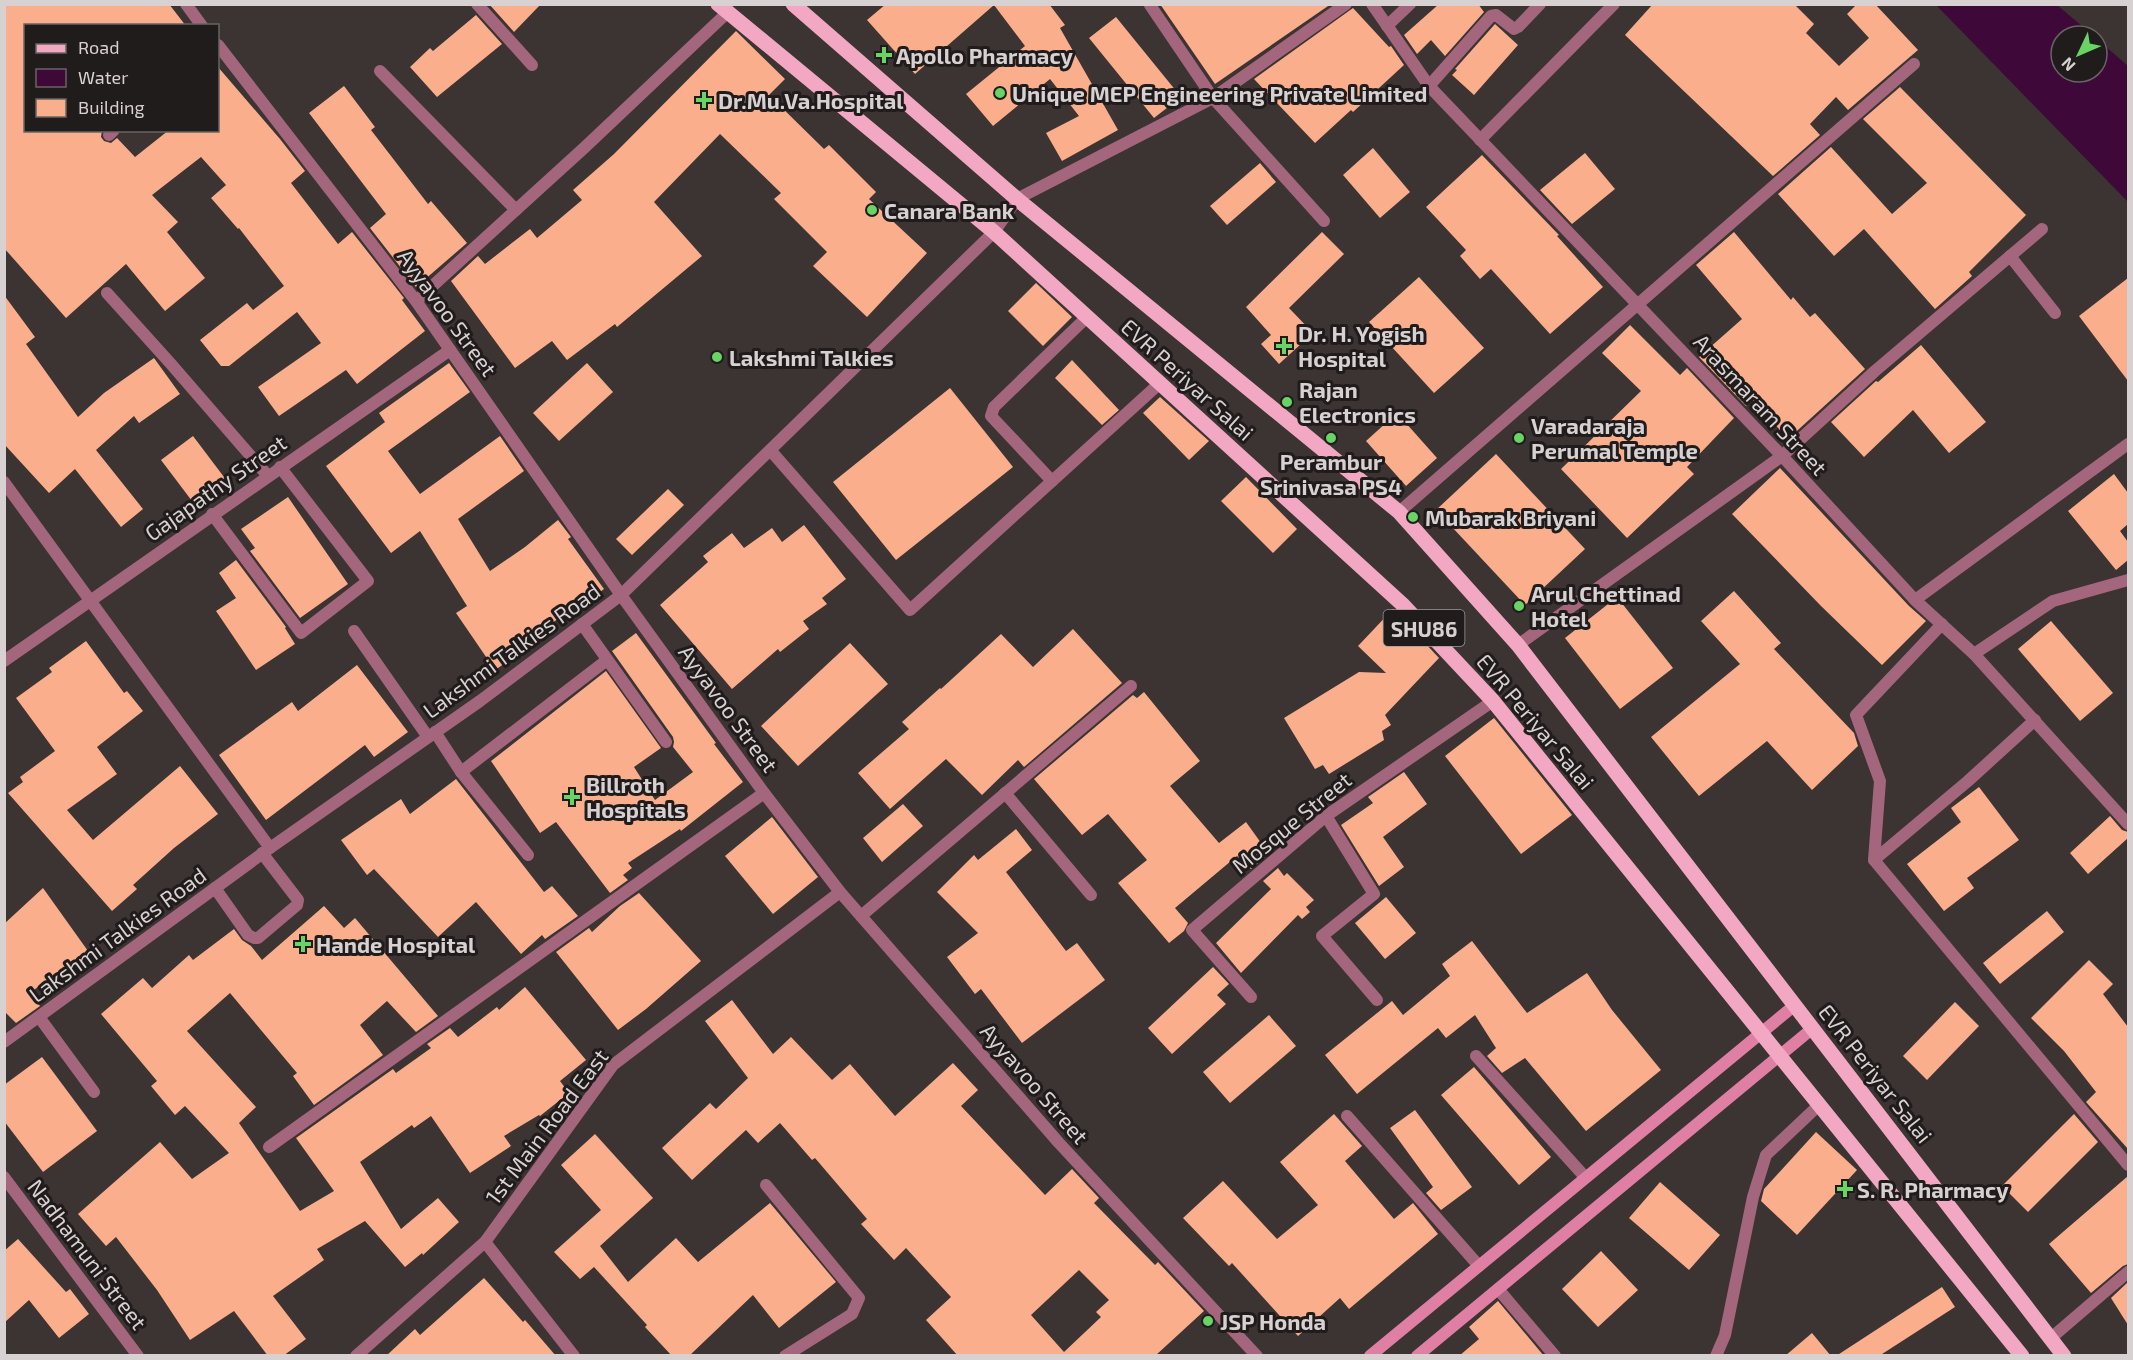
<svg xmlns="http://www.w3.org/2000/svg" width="2133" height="1360" font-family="'Exo 2',sans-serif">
	<rect width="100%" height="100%" fill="#3c3333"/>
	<polygon fill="#3e0939" points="1936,5 2057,5 2094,36 2061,36 2061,72 2097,72 2097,39 2128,66 2128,202"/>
	<g fill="#faae8b" fill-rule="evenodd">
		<polygon points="4,4 169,4 186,26 26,26 26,130 102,130 101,137 104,141 111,143 117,138 135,157 169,130 218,130 218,67 280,139 305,171 291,183 338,244 352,232 404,298 402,300 425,331 357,384 346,370 279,416 258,387 321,343 297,312 229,366 221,366 200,340 247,303 253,310 284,286 239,228 238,229 211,198 226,185 201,157 152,195 178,222 167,232 205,278 165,311 126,264 66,318 4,248"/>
		<polygon points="489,4 541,4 514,32"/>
		<polygon points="886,4 1049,4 1065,25 1060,28 1118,130 1062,161 1046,133 1079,116 1050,79 993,126 966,94 1025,46 994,5 915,74 867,20"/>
		<polygon points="1160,4 1331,4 1215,84"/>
		<polygon points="1439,4 1478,4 1484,12 1445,56 1431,40 1417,54 1404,35"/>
		<polygon points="1653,4 1794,4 1814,24 1806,33 1839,66 1869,38 1847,14 1857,4 1875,4 1918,50 1848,110 1836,97 1810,124 1820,135 1773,176 1625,35"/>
		<polygon points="1353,8 1389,47 1391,46 1404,65 1353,112 1351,110 1315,143 1254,79"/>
		<polygon points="476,15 502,44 437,97 410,67 430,48 433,51"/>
		<polygon points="1116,17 1181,97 1154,118 1089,38"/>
		<polygon points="1495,24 1518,45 1474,95 1452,75 1457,70 1455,69"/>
		<polygon points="736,31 785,79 769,95 824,149 829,145 876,192 869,199 927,253 867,317 813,266 827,252 774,199 781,193 720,134 654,202 702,256 617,327 615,324 567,360 552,341 515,368 451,281 478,256 485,264 530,229 537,238 582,200 573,190 614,154"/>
		<polygon points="344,86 375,127 371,130 428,204 431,201 467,243 416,287 370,228 386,214 309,113"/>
		<polygon points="1900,87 2026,215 1969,272 1972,276 1935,309 1864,229 1834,256 1778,194 1831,147 1892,214 1927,183 1863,119"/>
		<polygon points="1373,148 1410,192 1380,218 1343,175"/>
		<polygon points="1585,153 1615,189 1572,224 1540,190"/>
		<polygon points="1482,155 1559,235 1557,236 1603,287 1550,334 1491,269 1480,279 1460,256 1466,250 1426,207"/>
		<polygon points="1260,163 1276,182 1227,225 1210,206"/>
		<polygon points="1322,232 1344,254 1289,308 1313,333 1279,364 1261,344 1271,335 1246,307"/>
		<polygon points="1734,232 1791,300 1793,297 1810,317 1815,313 1865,369 1788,439 1752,399 1746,406 1699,357 1742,319 1696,265"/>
		<polygon points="1419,277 1484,348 1434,393 1369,322"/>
		<polygon points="2128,278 2128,381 2079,316"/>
		<polygon points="1036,283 1072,317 1043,346 1008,311"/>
		<polygon points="4,295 35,337 26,344 78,417 104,393 154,358 180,394 139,423 134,416 96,450 143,509 121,527 75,469 49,493 4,444"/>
		<polygon points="1630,325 1680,375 1687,368 1734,418 1687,467 1694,474 1627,538 1561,469 1641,391 1602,353"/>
		<polygon points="1921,345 1986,422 1949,453 1913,410 1864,457 1831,422 1876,381 1878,382"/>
		<polygon points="1072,360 1119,410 1102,425 1055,378"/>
		<polygon points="449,363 470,392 388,451 420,494 500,436 524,471 458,519 490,571 525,547 558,520 571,537 568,539 604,589 574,612 572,609 528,640 532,645 495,670 456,613 467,606 420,531 391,553 326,466 385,422 379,413"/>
		<polygon points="587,363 613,392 559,441 533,413"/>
		<polygon points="950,388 1013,467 896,560 833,482"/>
		<polygon points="1160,397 1209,441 1189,460 1143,413"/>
		<polygon points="1397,413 1437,458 1406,486 1366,441"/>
		<polygon points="193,436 227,481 195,505 161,460"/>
		<polygon points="1496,454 1585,549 1525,605 1436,510"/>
		<polygon points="1780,468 1909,606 1926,621 1882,665 1821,606 1732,514"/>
		<polygon points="2114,474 2128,493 2128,524 2120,531 2128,542 2128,560 2116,570 2068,511"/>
		<polygon points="1246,477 1297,529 1273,553 1221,501"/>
		<polygon points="668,489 684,505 632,555 616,539"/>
		<polygon points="288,497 348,584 300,618 250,551 255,548 241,529"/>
		<polygon points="804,525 846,579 822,598 827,604 803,621 809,629 780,652 778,649 732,689 660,605 708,562 703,556 732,533 744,548 772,528 782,542"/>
		<polygon points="236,560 286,627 285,628 295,644 256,670 216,611 236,598 219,573"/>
		<polygon points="1734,591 1781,643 1774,649 1854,733 1858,746 1812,790 1767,741 1699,796 1651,737 1740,664 1701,621"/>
		<polygon points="1617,597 1673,668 1620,709 1565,638"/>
		<polygon points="1393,609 1439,658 1385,715 1391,725 1382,731 1384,740 1329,774 1323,765 1315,769 1284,718 1359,672 1386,673 1358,646"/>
		<polygon points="2051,621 2113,693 2080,721 2018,649"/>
		<polygon points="1073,629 1122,683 1024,767 1018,760 982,795 946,759 890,809 858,773 909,729 902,722 940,688 941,689 1001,634 1033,667"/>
		<polygon points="636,633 716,743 714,744 743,782 681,831 680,829 628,863 632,868 623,875 628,880 610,893 556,822 540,833 491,761 606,671 661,748 634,767 655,800 693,772 673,747 674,742 673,737 612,651"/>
		<polygon points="86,641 124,693 127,691 143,711 97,747 117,774 67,810 93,840 180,766 218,814 174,848 133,885 137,889 112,911 8,793 23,782 20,777 55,751 16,698 52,672 49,668"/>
		<polygon points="850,643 888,684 798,766 761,726"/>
		<polygon points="357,665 408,732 374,757 365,745 266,820 219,755 292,702 298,711"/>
		<polygon points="1144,692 1200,761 1170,786 1219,843 1246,822 1269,854 1251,869 1237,856 1175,908 1188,923 1184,931 1169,943 1118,883 1147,860 1108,814 1082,835 1034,779 1133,695 1137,698"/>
		<polygon points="1494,718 1572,815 1521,854 1445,756"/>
		<polygon points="1404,772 1427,804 1383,837 1404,867 1379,886 1341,825 1373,803 1368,797"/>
		<polygon points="456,779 544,892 552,886 578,916 545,939 542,935 521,954 476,902 438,937 374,869 367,875 341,840 401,799 410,814"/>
		<polygon points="1979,787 2019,840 1967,878 1974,888 1944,911 1907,864 1961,822 1951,808"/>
		<polygon points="903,804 923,826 882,862 863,838"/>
		<polygon points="2110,816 2122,830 2128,832 2128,838 2088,874 2070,853"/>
		<polygon points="772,817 818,877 773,914 725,856"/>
		<polygon points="1016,829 1032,850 1006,872 1066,951 1077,943 1105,980 1022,1043 981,989 975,994 947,957 978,933 937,892 974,855 978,860"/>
		<polygon points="1278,868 1284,876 1287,873 1314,900 1306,907 1310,912 1302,919 1298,915 1241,973 1216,943 1271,889 1263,881"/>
		<polygon points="43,888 88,951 31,992 40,1006 16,1023 4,1011 4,924"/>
		<polygon points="639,893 701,961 646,1009 618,1030 556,952 589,928 592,932 620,906"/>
		<polygon points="1386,897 1416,933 1385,959 1355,923"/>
		<polygon points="324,906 344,928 355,918 438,1016 416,1032 387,1001 360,1025 383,1055 314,1105 293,1076 297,1073 230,993 187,1031 256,1107 239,1123 300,1211 334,1191 296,1138 393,1069 396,1073 431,1048 427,1044 450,1028 458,1037 497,1007 499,1010 525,987 586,1060 560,1081 569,1093 540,1116 539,1115 504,1136 511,1146 470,1173 431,1116 414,1128 412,1125 360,1162 401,1229 438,1198 459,1222 423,1255 422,1253 405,1267 365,1221 317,1249 324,1260 273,1296 306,1339 283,1356 268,1356 234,1311 190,1340 157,1290 116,1237 106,1246 78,1214 160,1142 192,1179 229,1153 185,1106 175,1115 151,1086 157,1081 101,1014 143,978 152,988 189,955 193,960 234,929 242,940 251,946 262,960"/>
		<polygon points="2047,911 2064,932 2000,984 1983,963"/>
		<polygon points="1472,941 1527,1013 1587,973 1612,1010 1661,1070 1586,1131 1525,1058 1502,1073 1487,1056 1496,1048 1475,1015 1446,1038 1438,1028 1357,1094 1325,1055 1392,1001 1403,1015 1450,976 1442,964"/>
		<polygon points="2089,960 2113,984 2103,994 2128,1027 2128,1149 2086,1102 2096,1092 2064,1051 2031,1018"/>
		<polygon points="1213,967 1229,984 1217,995 1226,1004 1172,1054 1148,1028"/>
		<path d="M732 1000 773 1054 791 1037 832 1080 850 1064 895 1116 953 1063 978 1090 961 1106 1045 1195 1072 1169 1099 1198 1094 1203 1155 1265 1158 1262 1204 1311 1155 1356H958L926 1320 951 1297 906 1248 894 1260 861 1224 867 1219 815 1158 812 1160 780 1123 758 1143 746 1130 692 1180 662 1148 710 1103 716 1109 748 1078 705 1021ZM1079 1270 1109 1300 1096 1312 1101 1317 1064 1352 1031 1315Z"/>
		<polygon points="1955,1002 1979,1026 1927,1080 1903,1056"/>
		<polygon points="1269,1015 1296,1046 1230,1103 1203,1072"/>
		<polygon points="42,1057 97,1131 43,1172 4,1121 4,1085"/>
		<polygon points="1474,1067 1551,1157 1519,1185 1441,1095"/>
		<polygon points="1415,1110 1472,1187 1441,1210 1426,1193 1433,1187 1390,1128"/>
		<polygon points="1334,1114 1362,1146 1345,1161 1394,1219 1413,1203 1438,1234 1349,1309 1340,1298 1298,1336 1232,1263 1229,1266 1183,1218 1223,1181 1277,1239 1318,1205 1280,1162"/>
		<polygon points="2074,1114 2098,1142 2028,1212 2002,1186"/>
		<polygon points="1816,1132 1857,1170 1797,1235 1761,1201 1764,1189"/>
		<polygon points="595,1134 653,1198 600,1246 628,1282 676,1238 698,1262 770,1203 836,1282 779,1328 753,1295 689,1356 672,1356 645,1327 647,1325 594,1267 580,1279 554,1252 601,1210 561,1165"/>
		<polygon points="2128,1176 2128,1264 2123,1266 2091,1293 2049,1244"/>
		<polygon points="1660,1182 1720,1235 1689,1270 1629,1218"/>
		<polygon points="18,1239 66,1292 70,1289 89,1314 59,1338 29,1300 4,1323 4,1251"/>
		<polygon points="1601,1251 1638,1290 1598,1327 1562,1289"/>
		<polygon points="484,1278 523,1322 525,1320 556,1356 386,1356 415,1329 420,1335"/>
		<polygon points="2128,1282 2128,1325 2111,1298"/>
		<polygon points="1942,1287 1955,1307 1879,1356 1836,1356"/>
		<polygon points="1498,1301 1544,1356 1459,1356 1479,1339 1469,1327"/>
		<polygon points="1812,1333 1831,1356 1785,1356"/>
	</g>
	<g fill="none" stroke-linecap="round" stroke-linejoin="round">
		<g stroke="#a3667c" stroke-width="12">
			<polyline points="1387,26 1410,4"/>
			<polyline points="1429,86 1491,16 1496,15 1514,29 1518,27 1540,4"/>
			<polyline points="771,451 910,610 1160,383"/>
			<polyline points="1052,481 991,416 994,407 1087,317"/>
			<polyline points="212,514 301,633 368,581 280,467"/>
			<polyline points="582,624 666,742"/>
			<polyline points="354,631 428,737"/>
			<polyline points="435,732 461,772 528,855"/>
			<polyline points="461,772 607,660"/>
			<polyline points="215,888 248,935 254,938 258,938 297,905 298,900 262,853"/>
		</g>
		<g stroke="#a3667c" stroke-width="12">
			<polyline points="186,4 202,26"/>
			<polyline points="477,4 532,65"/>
			<polyline points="1372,4 1429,86 1782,456 1915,600 1974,654 2128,824"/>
			<polyline points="1150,5 1213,98 1324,221"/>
			<polyline points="218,45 416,301 621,595 764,793 840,892 1059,1143 1257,1356"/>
			<polyline points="380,71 516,210"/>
			<polyline points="109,135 114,130"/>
			<polyline points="1480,140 1614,4"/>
			<polyline points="2010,256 2055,313"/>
			<polyline points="107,293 171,364 268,476"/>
			<polyline points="416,301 584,148 728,12"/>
			<polyline points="4,482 270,848"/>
			<polyline points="1399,512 1914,64"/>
			<polyline points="1915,600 2128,444"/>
			<polyline points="1942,624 1856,715 1880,781 1874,860 2128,1165"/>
			<polyline points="1518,645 1782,456 1875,371 2042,229"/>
			<polyline points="1974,654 2053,601 2128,580"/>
			<polyline points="4,661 450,350"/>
			<polyline points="1005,793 1091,895"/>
			<polyline points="1326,816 1374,894 1322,936 1377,1000"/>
			<polyline points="1874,860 1968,781 2035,720"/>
			<polyline points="861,916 1131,686"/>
			<polyline points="1251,997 1192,930 1326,816 1493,701"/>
			<polyline points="39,1017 94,1092"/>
			<polyline points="4,1042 270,848 480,701 621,595 994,232 1017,199 1213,98 1346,4"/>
			<polyline points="1476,1056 1585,1177"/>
			<polyline points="1347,1116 1479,1266"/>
			<polyline points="269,1147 764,793"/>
			<polyline points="4,1177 138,1356"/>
			<polyline points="766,1185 859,1298 852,1314 785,1356"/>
			<polyline points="485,1242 574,1356"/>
			<polyline points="1498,1289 1555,1356"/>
			<polyline points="2051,1338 2128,1272"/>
			<polyline points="356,1356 485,1242 613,1065 840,892"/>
			<polyline points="1716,1356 1725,1335 1753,1197 1766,1155 1819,1105"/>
		</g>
		<g stroke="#e07fa4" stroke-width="12">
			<polyline points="1370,1356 1795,1005"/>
			<polyline points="1417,1356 1813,1028"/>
		</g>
		<g stroke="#f2a7c2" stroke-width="15">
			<polyline points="718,4 994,232 1402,604 1493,701 2022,1356"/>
			<polyline points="793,4 1017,199 1399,512 1518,645 2064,1356"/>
		</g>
	</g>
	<g fill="#67d465" stroke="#201c1c" stroke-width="2">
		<path d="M881 46h6v6h6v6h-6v6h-6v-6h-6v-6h6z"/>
		<circle cx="1000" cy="93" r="6"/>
		<path d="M701 91h6v6h6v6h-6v6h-6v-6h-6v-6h6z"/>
		<circle cx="872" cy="210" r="6"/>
		<path d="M1281 337h6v6h6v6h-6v6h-6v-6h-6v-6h6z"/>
		<circle cx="717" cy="357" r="6"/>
		<circle cx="1287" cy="402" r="6"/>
		<circle cx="1331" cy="438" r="6"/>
		<circle cx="1519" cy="438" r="6"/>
		<circle cx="1413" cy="517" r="6"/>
		<circle cx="1519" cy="606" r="6"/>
		<path d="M569 788h6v6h6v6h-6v6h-6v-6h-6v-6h6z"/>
		<path d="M300 935h6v6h6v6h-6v6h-6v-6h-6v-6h6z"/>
		<path d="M1842 1180h6v6h6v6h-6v6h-6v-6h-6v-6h6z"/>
		<circle cx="1208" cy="1321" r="6"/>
	</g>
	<g text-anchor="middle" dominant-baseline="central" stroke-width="6" stroke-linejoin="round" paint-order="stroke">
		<rect fill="#201c1c" stroke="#a09b9b" stroke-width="1.5" x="1383.5" y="610" width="81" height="36" rx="4.5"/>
		<g font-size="21" font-weight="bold" fill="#d7d1d1">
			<text x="1424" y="628">SHU86</text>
		</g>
		<g font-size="22" font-weight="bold" fill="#d7d1d1" stroke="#201c1c" text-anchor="start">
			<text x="896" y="55">Apollo Pharmacy</text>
			<text x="1012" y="93">Unique MEP Engineering Private Limited</text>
			<text x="718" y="100">Dr.Mu.Va.Hospital</text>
			<text x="884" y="210">Canara Bank</text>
			<text x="1298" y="333">Dr. H. Yogish<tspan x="1298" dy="25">Hospital</tspan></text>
			<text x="729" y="357">Lakshmi Talkies</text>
			<text x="1299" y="389">Rajan<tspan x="1299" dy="25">Electronics</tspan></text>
			<text x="1531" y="425">Varadaraja<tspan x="1531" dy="25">Perumal Temple</tspan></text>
			<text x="1331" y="461" text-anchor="middle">Perambur<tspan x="1331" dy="25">Srinivasa PS4</tspan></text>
			<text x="1425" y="517">Mubarak Briyani</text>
			<text x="1531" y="593">Arul Chettinad<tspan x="1531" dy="25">Hotel</tspan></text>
			<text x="586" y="784">Billroth<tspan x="586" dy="25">Hospitals</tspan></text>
			<text x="316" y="944">Hande Hospital</text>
			<text x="1857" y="1189">S. R. Pharmacy</text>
			<text x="1220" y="1321">JSP Honda</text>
		</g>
		<g font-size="22" fill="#d7d1d1" stroke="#201c1c">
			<text transform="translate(448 312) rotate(54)">Ayyavoo Street</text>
			<text transform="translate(1188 379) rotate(42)">EVR Periyar Salai</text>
			<text transform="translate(1761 404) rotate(47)">Arasmaram Street</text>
			<text transform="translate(215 487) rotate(-35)">Gajapathy Street</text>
			<text transform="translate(511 650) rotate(-36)">Lakshmi Talkies Road</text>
			<text transform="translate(729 708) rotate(54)">Ayyavoo Street</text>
			<text transform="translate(1536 721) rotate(50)">EVR Periyar Salai</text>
			<text transform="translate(1291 822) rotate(-39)">Mosque Street</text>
			<text transform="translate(117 934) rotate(-36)">Lakshmi Talkies Road</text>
			<text transform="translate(1876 1073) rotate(52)">EVR Periyar Salai</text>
			<text transform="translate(1035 1083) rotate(49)">Ayyavoo Street</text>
			<text transform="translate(546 1126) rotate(-53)">1st Main Road East</text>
			<text transform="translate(88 1254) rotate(53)">Nadhamuni Street</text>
		</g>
	</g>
	<rect width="2133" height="1360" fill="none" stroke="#d7d1d1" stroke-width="12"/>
	<rect x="24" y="24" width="195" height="108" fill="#201c1c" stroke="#696464" stroke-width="1.5"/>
	<rect x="36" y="44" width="30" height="9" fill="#f2a7c2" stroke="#696464" stroke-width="1.5"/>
	<text x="78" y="54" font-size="18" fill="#d7d1d1">Road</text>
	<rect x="36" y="69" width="30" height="18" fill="#3e0939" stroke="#696464" stroke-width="1.5"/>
	<text x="78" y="84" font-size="18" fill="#d7d1d1">Water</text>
	<rect x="36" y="99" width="30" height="18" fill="#faae8b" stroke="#696464" stroke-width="1.5"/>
	<text x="78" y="114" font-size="18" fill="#d7d1d1">Building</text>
	<g transform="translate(2079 54) rotate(226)"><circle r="28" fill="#201c1c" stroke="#696464" stroke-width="1.5"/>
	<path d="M0-4.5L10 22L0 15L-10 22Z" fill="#67d465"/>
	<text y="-9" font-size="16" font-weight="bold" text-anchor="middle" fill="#d7d1d1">N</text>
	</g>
</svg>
